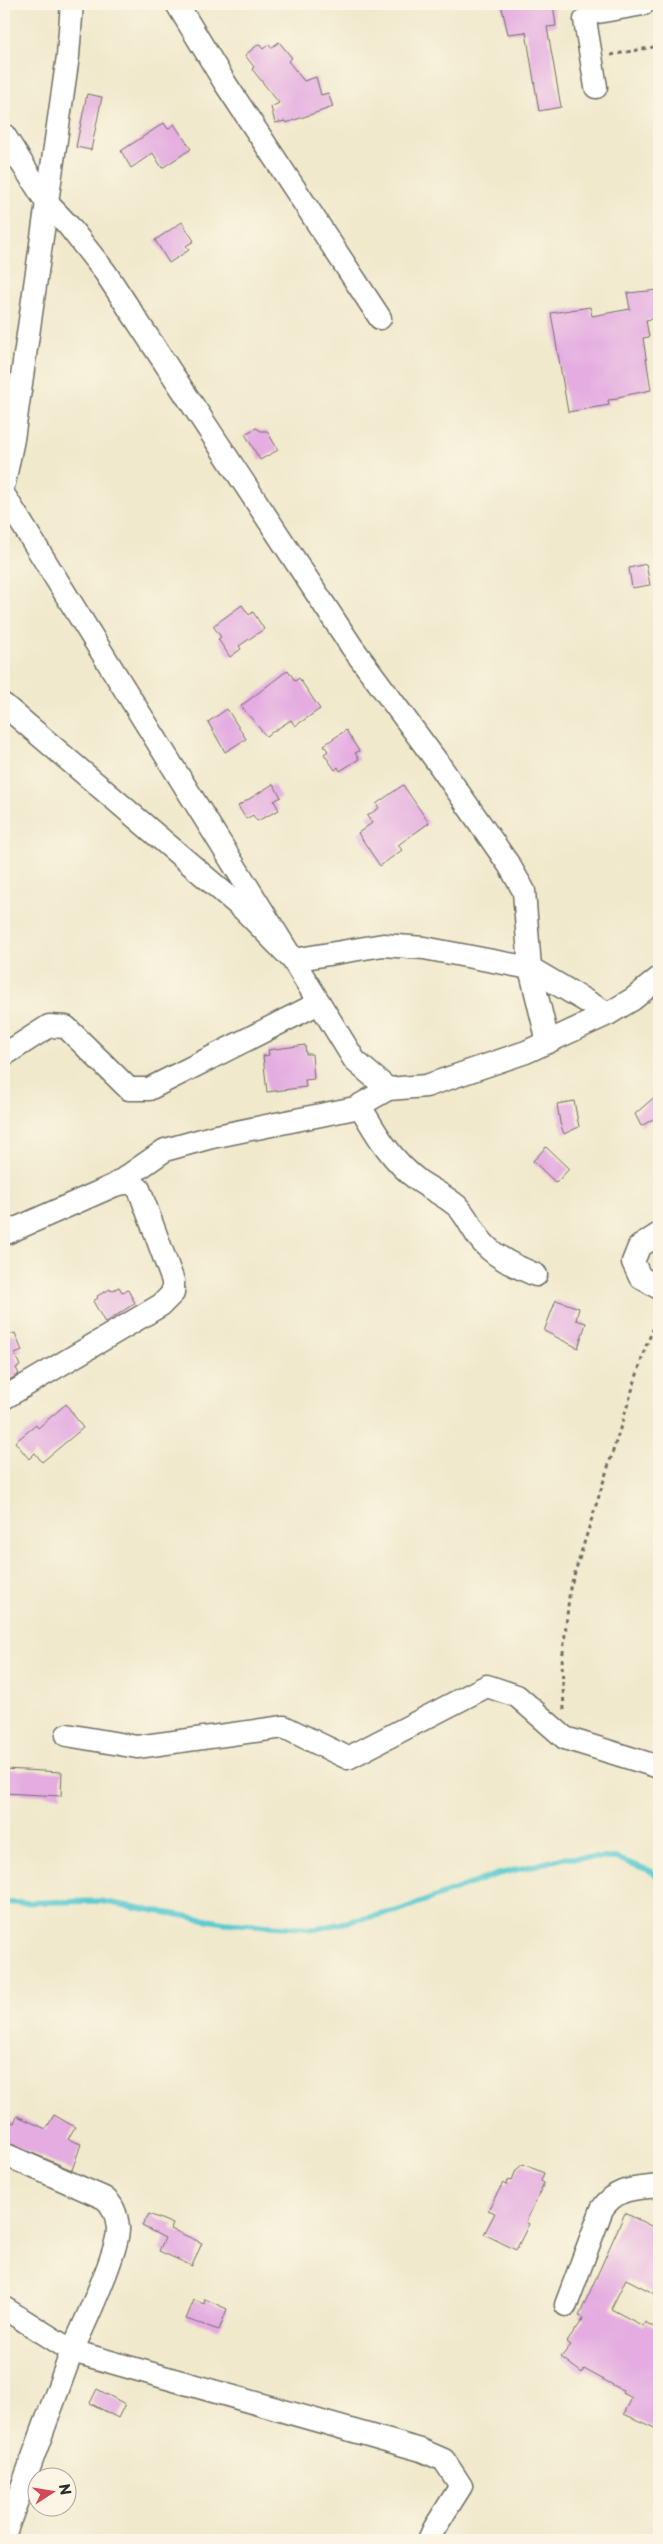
<svg xmlns="http://www.w3.org/2000/svg" width="663" height="2544" font-family="'Playpen Sans',sans-serif">
	<rect width="100%" height="100%" fill="#fcf5e5"/>
	<filter id="ink" filterUnits="userSpaceOnUse"><feTurbulence type="fractalNoise" baseFrequency=".02" numOctaves="2"/><feDisplacementMap in="SourceGraphic" scale="10" xChannelSelector="R" yChannelSelector="G"/><feConvolveMatrix kernelMatrix="1 2 1 2 8 2 1 2 1" color-interpolation-filters="sRGB"/></filter>
	<filter id="wash" filterUnits="userSpaceOnUse"><feTurbulence type="fractalNoise" baseFrequency=".0096" numOctaves="4" result="noise"/><feDisplacementMap in="SourceGraphic" scale="20" xChannelSelector="R" yChannelSelector="G"/><feGaussianBlur stdDeviation="1.12" result="paint"/><feColorMatrix in="noise" values="0 0 0 0 0 0 0 0 0 0 0 0 0 0 0 0 0 1.4 0 .05"/><feComposite in="paint" operator="in"/></filter>
	<g filter="url(#wash)">
		<rect width="100%" height="100%" fill="#f0e9cc"/>
		<g fill="none" stroke-linecap="round" stroke-linejoin="round">
			<polyline stroke="#5ccad0" stroke-width="5.5" points="4,1903 100,1901 225,1923 316,1929 397,1911 495,1875 564,1858 616,1858 651,1871 659,1879"/>
		</g>
		<g id="blocks">
			<g fill="#e4ace1">
				<polygon points="501,4 553,4 556,26 547,27 561,107 539,111 526,32 508,34"/>
				<polygon points="279,42 292,58 288,61 304,81 316,77 321,95 328,93 333,107 286,123 285,121 275,123 271,107 279,103 252,69 254,67 245,55 259,44 263,49 269,44 271,48"/>
				<polygon points="87,94 102,97 91,150 76,147"/>
				<polygon points="164,123 168,129 174,124 191,149 162,168 153,153 131,168 121,151"/>
				<polygon points="182,222 194,241 186,246 189,250 169,263 155,240"/>
				<polygon points="659,290 659,318 646,320 649,337 643,338 651,390 618,397 618,399 608,400 609,405 568,412 551,313 590,307 592,316 630,309 627,293"/>
				<polygon points="256,428 261,431 267,431 278,450 260,460 245,434"/>
				<polygon points="646,564 650,585 632,588 629,568"/>
				<polygon points="242,605 249,615 253,612 264,629 239,646 241,649 230,657 218,639 221,637 213,626"/>
				<polygon points="288,670 295,681 299,678 320,709 295,726 291,720 266,736 241,706"/>
				<polygon points="227,709 246,739 225,752 208,722"/>
				<polygon points="346,730 359,751 355,753 359,759 340,771 338,767 335,770 324,754 328,751 324,745"/>
				<polygon points="273,784 281,797 274,801 279,810 257,821 253,815 246,819 238,806"/>
				<polygon points="403,785 429,823 398,845 402,850 380,866 358,833 372,823 367,816 379,808 376,804"/>
				<polygon points="305,1045 306,1054 312,1054 314,1079 305,1080 306,1087 267,1092 263,1056 269,1055 268,1050"/>
				<polygon points="659,1093 659,1116 641,1126 635,1114"/>
				<polygon points="574,1101 579,1127 564,1134 560,1123 557,1104"/>
				<polygon points="546,1147 569,1169 556,1183 533,1161"/>
				<polygon points="119,1287 122,1292 128,1290 135,1303 105,1323 93,1301 98,1298 97,1296 110,1289 111,1291"/>
				<polygon points="556,1300 579,1308 576,1320 586,1323 578,1348 544,1331"/>
				<polygon points="4,1327 8,1335 15,1333 22,1351 15,1354 20,1366 16,1368 19,1374 4,1383"/>
				<polygon points="66,1404 83,1428 42,1462 35,1453 29,1459 15,1442 36,1425 38,1428"/>
				<polygon points="4,1769 62,1772 61,1796 4,1793"/>
				<polygon points="54,2115 75,2127 68,2139 81,2144 72,2170 4,2141 4,2119 14,2123 17,2116 46,2129"/>
				<polygon points="523,2164 544,2173 541,2181 544,2183 526,2222 529,2224 516,2250 484,2234 495,2213 488,2210 503,2183 506,2185 509,2179 512,2180 516,2170"/>
				<polygon points="625,2213 659,2230 659,2296 626,2279 611,2309 643,2326 645,2322 659,2330 659,2430 624,2414 632,2398 623,2393 624,2391 584,2369 582,2373 561,2357 571,2345 567,2342 584,2318 579,2316"/>
				<polygon points="149,2214 173,2224 171,2229 202,2243 192,2266 159,2251 165,2238 142,2226"/>
				<polygon points="205,2299 227,2309 219,2330 186,2319 194,2300 204,2304"/>
				<polygon points="97,2389 125,2404 118,2418 90,2403"/>
			</g>
		</g>
	</g>
	<g filter="url(#ink)">
		<use href="#blocks" fill-opacity="0" stroke="#706e63" stroke-width="1"/>
		<g fill="none" stroke-linecap="round" stroke-linejoin="round">
			<g stroke="#706e63" stroke-width="25">
				<g id="minor">
					<polyline points="177,4 225,83 380,318"/>
					<polyline points="596,87 585,20 592,13 643,4"/>
					<polyline points="4,135 47,203 68,225 105,272 352,647 438,763 509,865 524,891 530,968 548,1042"/>
					<polyline points="4,483 13,439 68,56 72,4"/>
					<polyline points="4,495 293,960 383,945 424,948 530,968 608,1014"/>
					<polyline points="4,705 244,910 293,960 355,1061 388,1089 426,1086 526,1052 608,1014 633,999 659,978"/>
					<polyline points="4,1055 49,1026 66,1027 129,1089 149,1089 319,1003"/>
					<path d="M360 1106C376 1134 392 1161 419 1181 432 1190 444 1195 457 1206 469 1218 474 1235 486 1246 500 1260 518 1267 536 1275"/>
					<polyline points="115,1185 165,1150 212,1137 355,1108 388,1089"/>
					<polyline points="4,1234 115,1185 130,1182 139,1189 173,1281 173,1293 161,1305 4,1398"/>
					<polyline points="659,1234 639,1247 633,1262 640,1277 659,1288"/>
					<polyline points="67,1735 137,1747 284,1727 348,1758 487,1686 517,1696 565,1738 659,1767"/>
					<path d="M4 2154 104 2198C114 2205 117 2216 118 2228 119 2250 83 2327 72 2351L421 2450 444 2460 461 2486 434 2529 429 2540"/>
					<path d="M566 2305 602 2209C617 2187 634 2189 659 2186"/>
					<polyline points="4,2308 72,2351 4,2536"/>
				</g>
			</g>
			<g stroke="#706e63" stroke-width="3" stroke-dasharray="4 4" stroke-linecap="butt">
				<polyline points="611,55 659,46"/>
				<polyline points="564,1710 562,1662 570,1588 646,1346 659,1315"/>
			</g>
			<use href="#minor" stroke="#fff" stroke-width="22"/>
		</g>
	</g>
	<rect width="663" height="2544" fill="none" stroke="#fcf5e5" stroke-width="20"/>
	<g transform="translate(52 2492) rotate(78)"><circle r="24" fill="#fcf5e5" stroke="#a8a49b"/>
	<path d="M0-4L9 19L0 12L-9 19Z" fill="#d1495b"/>
	<text y="-8" font-size="14" font-weight="bold" text-anchor="middle" fill="#2b2b2b">N</text>
	</g>
</svg>
